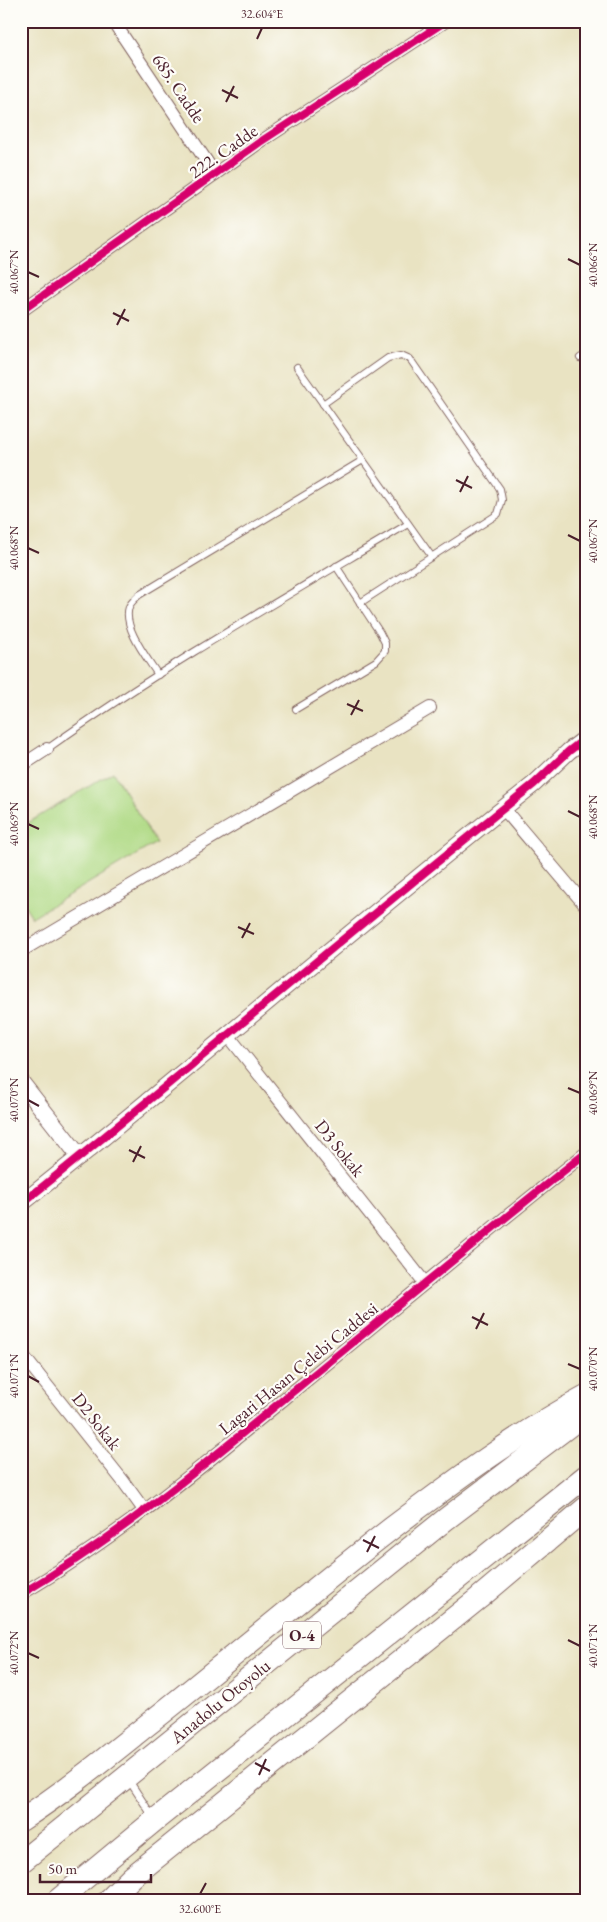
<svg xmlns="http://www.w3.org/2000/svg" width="607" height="1922" font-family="'EB Garamond',serif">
	<rect width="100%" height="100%" fill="#fdfcf7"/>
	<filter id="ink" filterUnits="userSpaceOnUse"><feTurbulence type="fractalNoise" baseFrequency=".02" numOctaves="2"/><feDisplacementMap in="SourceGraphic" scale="10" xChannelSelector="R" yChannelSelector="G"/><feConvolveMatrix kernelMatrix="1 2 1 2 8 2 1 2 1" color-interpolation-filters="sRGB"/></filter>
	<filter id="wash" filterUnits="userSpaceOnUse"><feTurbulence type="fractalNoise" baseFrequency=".0096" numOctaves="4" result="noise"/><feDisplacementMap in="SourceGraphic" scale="20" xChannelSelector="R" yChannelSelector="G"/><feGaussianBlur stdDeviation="1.12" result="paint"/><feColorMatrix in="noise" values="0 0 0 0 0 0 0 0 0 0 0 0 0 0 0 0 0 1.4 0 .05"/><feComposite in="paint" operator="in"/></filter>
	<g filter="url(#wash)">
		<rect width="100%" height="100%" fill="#e9e3c2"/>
		<polygon fill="#b0da86" stroke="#7d7c58" points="113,772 156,843 32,917 21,900 21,827"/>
	</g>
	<g filter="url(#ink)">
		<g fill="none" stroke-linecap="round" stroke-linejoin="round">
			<g stroke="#826460" stroke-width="8">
				<g id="service">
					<polyline points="580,358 586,354"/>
					<polyline points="297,367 432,557"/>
					<polyline points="323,404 388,358 401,355 410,359 500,489 502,500 498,514 360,603"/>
					<path d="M158 675C148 659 122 627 129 607 130 603 136 598 139 595L363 460"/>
					<polyline points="296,709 376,661 385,651 385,643 380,633 336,566"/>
					<path d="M47 749C162 667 287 596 408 524"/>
					<polyline points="128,1779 153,1817"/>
				</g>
			</g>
			<g stroke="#826460" stroke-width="14">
				<g id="minor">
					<polyline points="113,21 215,174"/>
					<polyline points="21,311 260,142 446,21"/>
					<polyline points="21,766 47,749"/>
					<polyline points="503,808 586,906"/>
					<polyline points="21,951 430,708"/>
					<polyline points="227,1034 425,1283"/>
					<polyline points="21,1353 123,1481 144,1510"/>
					<path d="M21 1594C118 1537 204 1465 290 1394 389 1313 486 1232 586 1153"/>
				</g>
			</g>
			<g stroke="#826460" stroke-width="18">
				<g id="tertiary">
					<polyline points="21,1082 80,1157"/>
					<path d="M21 1204C194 1066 361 921 534 784L569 751 586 738"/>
				</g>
			</g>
			<g stroke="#826460" stroke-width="24">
				<g id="motorway">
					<path d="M21 1820C64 1792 102 1761 142 1729 226 1663 307 1594 392 1528 454 1481 517 1434 586 1397"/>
					<polyline points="21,1862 446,1519 586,1413"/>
					<polyline points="57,1901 155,1820 586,1476"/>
					<polyline points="108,1901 132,1877 479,1598 586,1508"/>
				</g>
			</g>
			<use href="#service" stroke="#fff" stroke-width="6"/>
			<use href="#minor" stroke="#fff" stroke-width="12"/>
			<use href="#tertiary" stroke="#fff" stroke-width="16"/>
			<use href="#motorway" stroke="#fff" stroke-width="22"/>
			<g stroke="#fdfcf7" stroke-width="11">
				<g id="cycleway">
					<polyline points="21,311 260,142 446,21"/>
					<path d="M21 1204C194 1066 361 921 534 784L569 751 586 738"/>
					<path d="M21 1594C118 1537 204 1465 290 1394 389 1313 486 1232 586 1153"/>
				</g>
			</g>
			<use href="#cycleway" stroke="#d6006c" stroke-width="8"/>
		</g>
	</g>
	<path fill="none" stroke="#4a1f2b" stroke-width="2" d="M257 39 262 28M222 90 238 98M226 102 234 86M568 259 580 265M28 272 39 277M113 313 129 321M117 325 125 309M456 480 472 488M460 492 468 476M568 535 580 541M28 548 39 553M347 704 363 711M351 715 359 700M568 811 580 817M28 824 39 829M238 927 254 934M242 938 250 923M568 1088 580 1093M28 1100 39 1106M129 1150 145 1158M133 1162 141 1146M472 1317 488 1325M476 1329 484 1313M568 1364 580 1369M28 1376 39 1382M363 1540 379 1548M367 1552 375 1536M568 1640 580 1646M28 1653 39 1658M255 1763 270 1771M259 1775 266 1759M200 1894 206 1883"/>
	<g text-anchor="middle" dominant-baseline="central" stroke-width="4.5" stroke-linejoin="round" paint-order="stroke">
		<rect fill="#fdfcf7" stroke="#806168" stroke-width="1" x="283" y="1621.5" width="38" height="27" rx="4"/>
		<g font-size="16" font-weight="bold" fill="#4a1f2b">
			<text x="302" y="1635">O-4</text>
		</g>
		<g font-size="18" fill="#4a1f2b" stroke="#fdfcf7">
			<text transform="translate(179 88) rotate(56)">685. Cadde</text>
			<text transform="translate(223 151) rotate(-35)">222. Cadde</text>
			<text transform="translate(340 1148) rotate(51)">D3 Sokak</text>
			<text transform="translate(298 1368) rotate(-39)">Lagari Hasan Çelebi Caddesi</text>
			<text transform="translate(97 1421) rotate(52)">D2 Sokak</text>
			<text transform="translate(220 1701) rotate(-39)">Anadolu Otoyolu</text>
		</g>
	</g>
	<rect width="607" height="1922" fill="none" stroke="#fdfcf7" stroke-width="55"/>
	<path d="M40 1874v8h111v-8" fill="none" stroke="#4a1f2b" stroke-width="2.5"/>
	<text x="48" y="1874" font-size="15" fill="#4a1f2b" stroke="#fdfcf7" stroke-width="4" paint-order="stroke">50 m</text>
	<rect x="28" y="28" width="552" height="1866" fill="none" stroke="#4a1f2b" stroke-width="2"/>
	<g font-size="12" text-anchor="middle" fill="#4a1f2b">
		<text x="262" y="18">32.604°E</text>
		<text transform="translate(593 265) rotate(-90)" y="4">40.066°N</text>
		<text transform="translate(14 272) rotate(-90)" y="4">40.067°N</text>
		<text transform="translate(593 541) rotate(-90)" y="4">40.067°N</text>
		<text transform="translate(14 548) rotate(-90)" y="4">40.068°N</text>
		<text transform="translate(593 817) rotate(-90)" y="4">40.068°N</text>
		<text transform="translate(14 824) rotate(-90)" y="4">40.069°N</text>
		<text transform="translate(593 1093) rotate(-90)" y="4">40.069°N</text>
		<text transform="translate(14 1100) rotate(-90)" y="4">40.070°N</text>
		<text transform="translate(593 1369) rotate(-90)" y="4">40.070°N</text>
		<text transform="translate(14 1376) rotate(-90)" y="4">40.071°N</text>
		<text transform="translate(593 1646) rotate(-90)" y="4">40.071°N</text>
		<text transform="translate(14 1653) rotate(-90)" y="4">40.072°N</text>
		<text x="200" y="1913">32.600°E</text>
	</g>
</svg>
